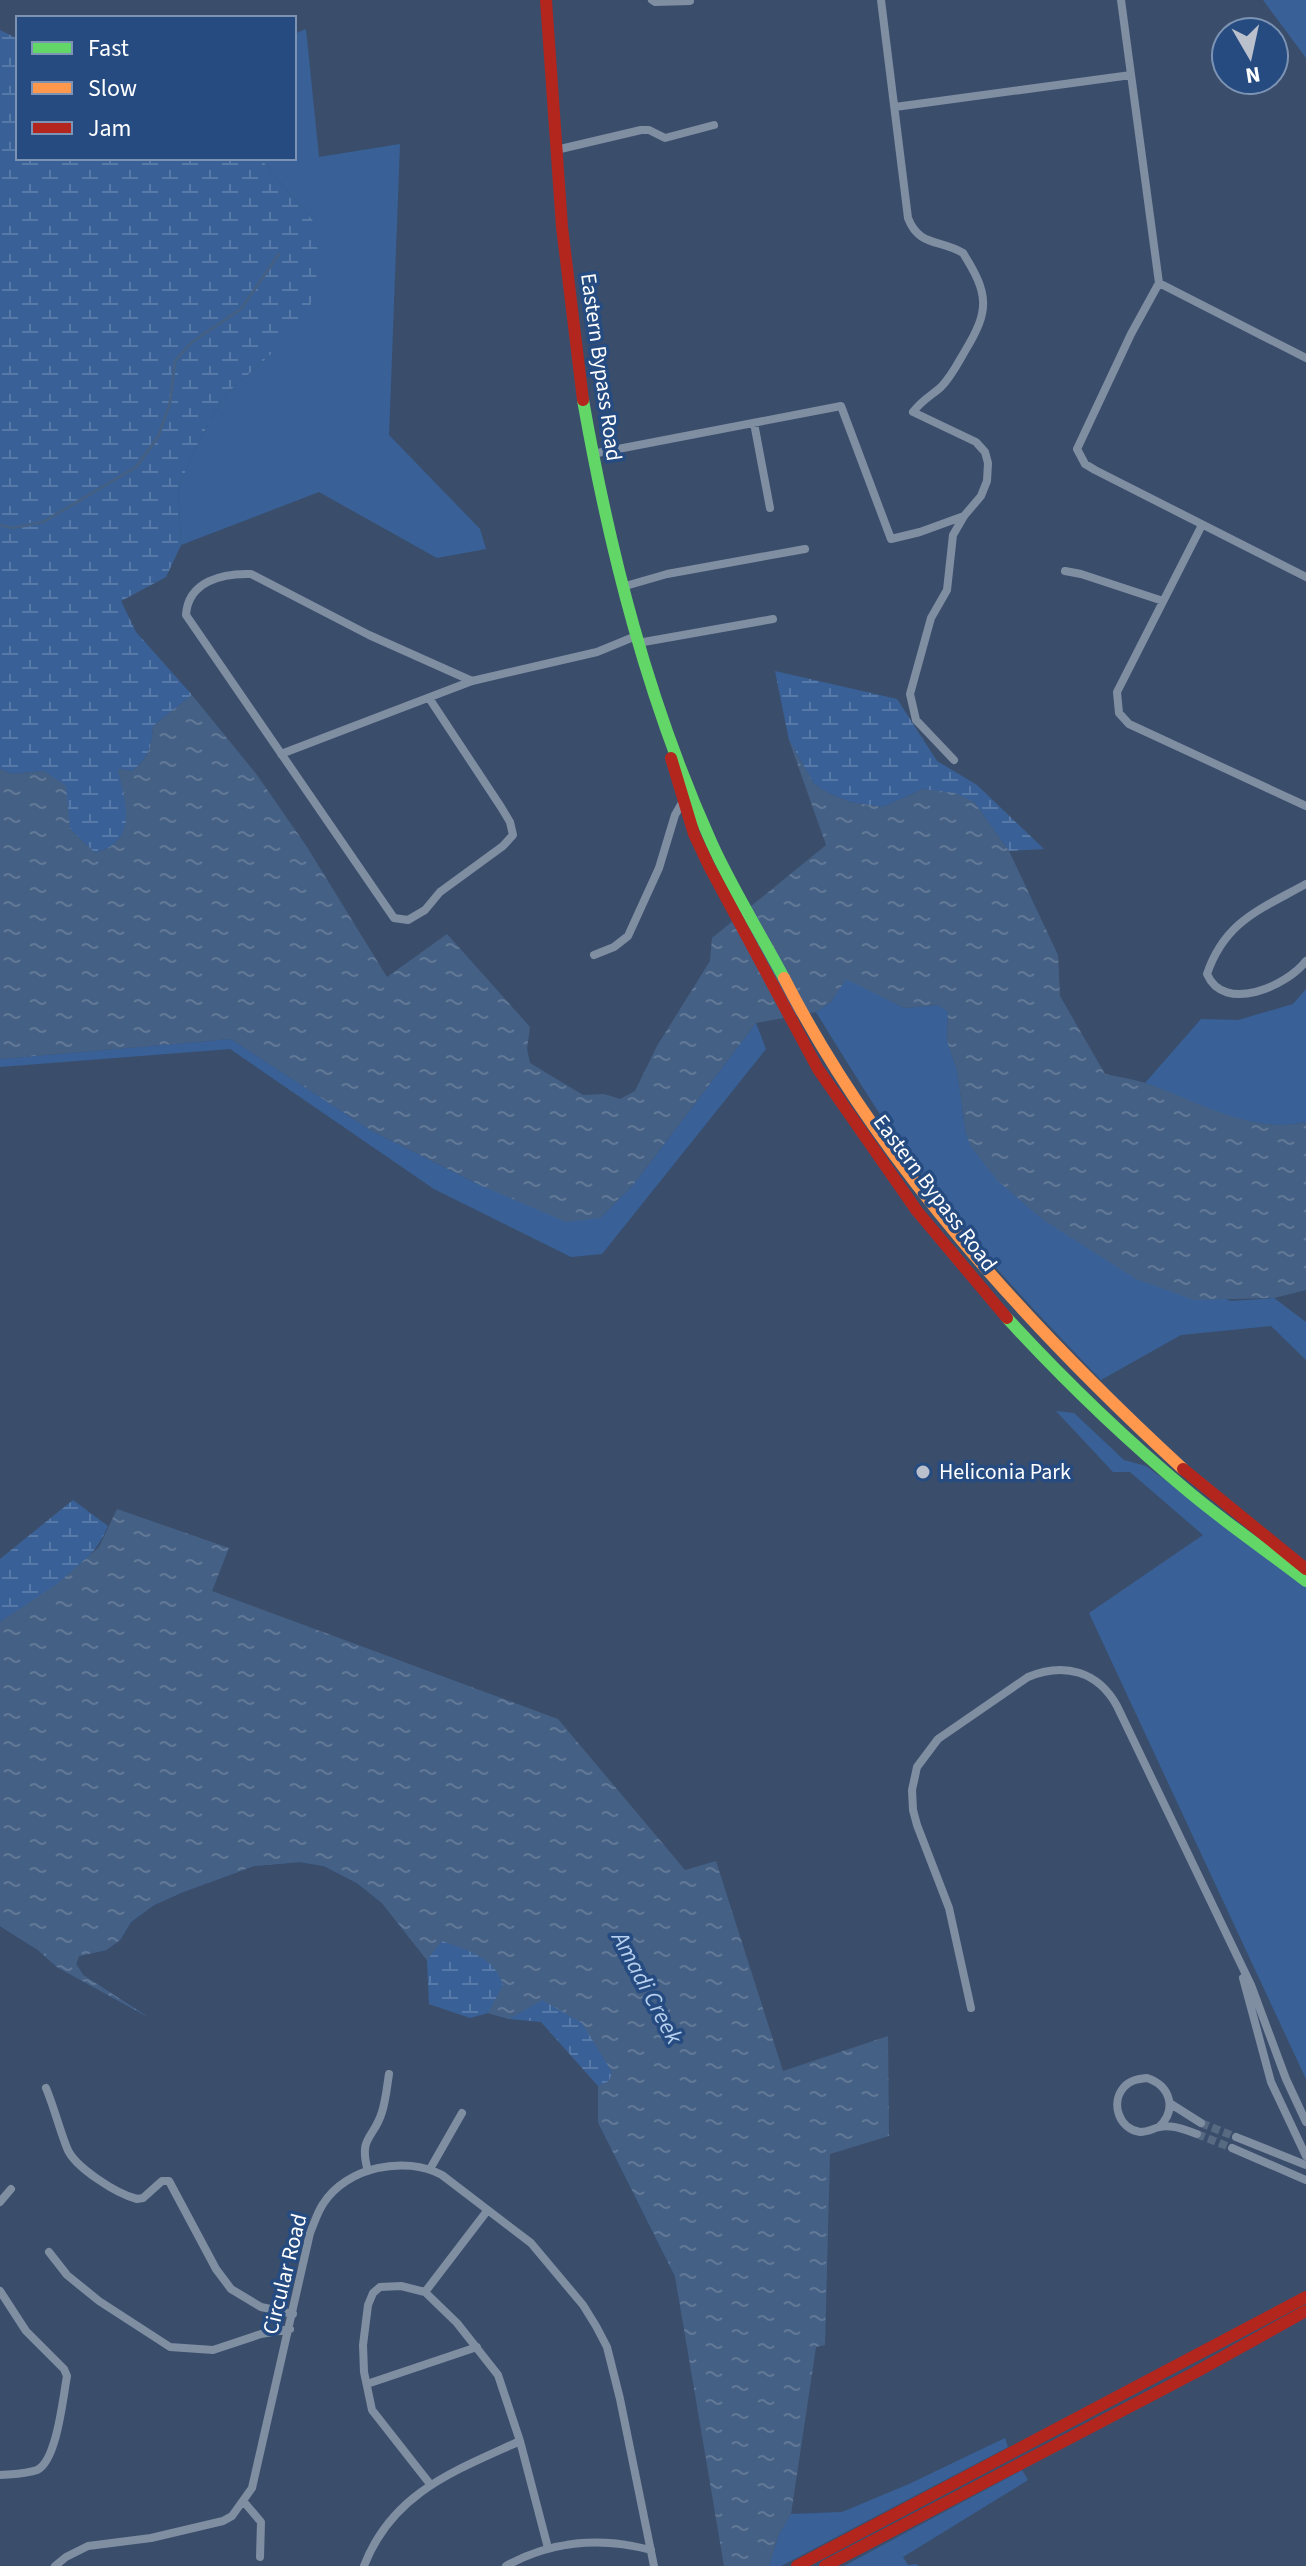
<svg xmlns="http://www.w3.org/2000/svg" width="1306" height="2566" font-family="'Source Sans 3',sans-serif">
  <style>
    .grass { fill: #396197 }
    .wetland { fill: url(#wetland-marsh) }
    .water { fill: url(#water-ripples) }
    .lines { fill: none; stroke-linecap: round; stroke-linejoin: round }
    .stream { stroke: #456085; stroke-width: 3 }
    .street-tunnel { stroke: #586982; stroke-width: 8; stroke-dasharray: 8 4; stroke-linecap: butt }
    .street { stroke: #808ea2; stroke-width: 8 }
    .fast { stroke: #63d668; stroke-width: 12 }
    .slow { stroke: #ff974d; stroke-width: 12 }
    .jam { stroke: #b3261e; stroke-width: 12 }
    .poi-dot { fill: #bac1cc; stroke: #254b81; stroke-width: 3 }
    .labels { text-anchor: middle; dominant-baseline: central; stroke-width: 7; stroke-linejoin: round; paint-order: stroke }
    .street-label { font-size: 22px; fill: #fff; stroke: #254b81 }
    .poi-label { font-size: 22px; fill: #fff; stroke: #254b81; text-anchor: start }
    .water-label { font-size: 24px; font-style: italic; fill: #b7cfee; stroke: #254b81 }
  </style>
  <defs>
    <pattern id="wetland-marsh" width="20" height="14" patternUnits="userSpaceOnUse" patternTransform="scale(2)"><rect width="20" height="14" fill="#396197"/><path d="M1 5h8M5 5V1M11 12h8M15 12V8" fill="none" stroke="#5779a7"/></pattern>
    <pattern id="water-ripples" width="26" height="14" patternUnits="userSpaceOnUse" patternTransform="scale(2)"><rect width="26" height="14" fill="#456085"/><path d="M2 4q2-2 4 0t4 0M15 11q2-2 4 0t4 0" fill="none" stroke="#617897"/></pattern>
  </defs>
  <rect width="100%" height="100%" fill="#3a4e6c"/>
  <path class="grass" d="M1263 0H1306V58Z
    M306 29 319 157 400 144 389 435 480 529 486 549 437 558 319 492 181 545 178 488 200 439 226 394 269 356 314 222 260 158H294V34Z
    M846 978 904 1008 939 1005 948 1012 947 1041 957 1070 966 1134 1042 1219 1073 1236 1231 1301 1274 1298 1306 1322V1360L1271 1326 1181 1335 1101 1380C1046 1322 990 1265 941 1202 896 1143 855 1075 816 1012L831 1002Z
    M1306 989V1122C1252 1135 1194 1101 1145 1083L1201 1019 1238 1020 1293 1004Z
    M756 1023 766 1049 602 1254 571 1257 434 1189 230 1049 0 1067V1059L231 1039 372 1131 480 1185 600 1218 633 1185Z
    M1056 1411 1074 1413 1124 1460 1146 1466 1306 1583V2079L1089 1613 1203 1535 1130 1472H1113Z
    M1005 2438 1008 2447 781 2566H769L779 2534 791 2514 842 2512 909 2484Z
    M1022 2470 1028 2480 903 2557 908 2565 917 2564 918 2566H844Z"/>
  <path class="wetland" d="M0 30 18 39V158H260L314 222 319 263 309 313 269 356 226 394 200 439 178 488 181 545 166 577 121 601 136 632 192 695 153 726C152 747 149 758 132 771L118 769C126 803 140 841 95 853L70 829 44 771 12 774 0 769Z
    M775 671 897 699 937 761 977 785 1044 849 1009 851 974 802 923 789 883 807 850 802 828 793 814 784 789 740Z
    M73 1500 108 1526C90 1571 39 1596 0 1622V1559Z
    M295 1850 551 1966 648 2102 692 2373 675 2276 598 2122V2086L541 2022 509 2019 488 2013 470 2018 429 2004 427 1960 382 1903 357 1883 324 1866 300 1862 254 1866 183 1892 154 1905 131 1922 120 1940 106 1950 79 1956 76 1964 83 1975 148 2017 57 1967 38 1950 0 1926V1893Z"/>
  <path class="water" d="M192 695 257 775 307 847 387 977 447 934 530 1027 527 1049 530 1063 583 1095 604 1094 620 1099 635 1091 657 1046 710 961 712 938 826 845 789 740 814 784 828 793 850 802 883 807 923 789 955 793 974 802 1009 851 1058 955 1060 996 1105 1074C1119 1077 1134 1079 1148 1084 1198 1101 1252 1135 1306 1122V1290L1274 1298 1194 1300 1136 1279 1042 1219 998 1181 971 1147 966 1134 957 1070 947 1041 948 1012 938 1005 904 1008 846 979 831 1002 816 1012 756 1023 633 1185 600 1218 566 1222 480 1185 372 1131 231 1039 0 1059V769L12 774 44 771 66 786 70 829 95 853C140 841 125 802 118 769L132 771C149 758 152 747 153 726Z
    M117 1509 229 1548 212 1591 558 1719 685 1870 716 1861 783 2071 888 2036 889 2136 830 2154 825 2345 816 2347 791 2514 779 2534 769 2566H724L675 2276 598 2122V2086L609 2081 612 2072 582 2023 542 2000 509 2019 488 2013 503 1985C494 1956 468 1951 442 1941L427 1960 382 1903 357 1883 324 1866 300 1862 254 1866 183 1892 154 1905 131 1921 120 1940 106 1950 79 1956 76 1964 83 1975 148 2017 57 1967 38 1950 0 1926V1622L57 1584 99 1547Z"/>
  <g class="lines">
    <path class="stream" d="M0 525 12 528 43 522 136 467 158 437 170 403 175 361 192 342 241 309 279 254"/>
    <path class="street-tunnel" d="M1201 2123 1236 2137
      M1197 2134 1232 2148"/>
    <path class="street" d="M652 0 655 2 690 1
      M881 0 908 218C919 247 940 239 963 253 989 294 990 310 965 351 958 363 951 377 941 387 931 396 923 399 913 412L976 442 985 452 988 463 987 481 981 496 964 516 953 535 947 590 931 618 910 694 916 720 954 760
      M1121 0 1159 283
      M895 107 1131 75
      M556 150 641 130H649L665 138 714 125
      M1306 358 1159 283 1131 334 1077 449 1085 464 1095 470 1306 577
      M754 423 770 508
      M592 454 841 406 891 539 920 532 964 516
      M1202 525 1117 692 1119 713 1129 724 1306 806
      M1065 571 1081 574 1163 601
      M622 587 667 574 805 549
      M638 643 773 619
      M429 698 501 807 510 822 513 835 503 846 440 892 425 910 408 920 394 918 186 615C188 581 223 573 251 574L369 635 472 681
      M281 754 472 681 597 652 636 636
      M1306 884C1261 909 1225 921 1207 974 1224 1014 1287 986 1306 961
      M594 955 614 947 628 936 659 868 675 815 683 801
      M1243 1978 1271 2082 1306 2156
      M971 2008 949 1908 917 1825 913 1810 912 1790 917 1767 938 1739 1028 1677C1064 1662 1098 1671 1117 1706L1251 1985 1286 2079 1306 2122
      M46 2088C54 2107 59 2128 67 2148 74 2167 117 2194 137 2199L143 2198 162 2181H169L216 2269 231 2289 261 2307 293 2314
      M1171 2104 1201 2123
      M1159 2127C1177 2110 1171 2086 1147 2078 1138 2079 1130 2080 1124 2087 1110 2103 1119 2129 1140 2132 1148 2132 1152 2129 1159 2127 1172 2124 1185 2130 1197 2134
      M1236 2137 1306 2165
      M1232 2148 1306 2180
      M430 2169 462 2113
      M368 2171C358 2136 374 2139 382 2112 386 2099 387 2086 389 2074
      M0 2202 11 2189
      M49 2252 67 2275 99 2301 170 2347 213 2350 261 2334 290 2329
      M0 2291 26 2331 64 2369 67 2376C63 2397 57 2461 37 2470 27 2474 12 2474 0 2475
      M425 2292 487 2211
      M367 2384 477 2347
      M430 2484 372 2410 364 2372 363 2345 368 2305 373 2293 380 2287 401 2286 425 2292 457 2323 498 2375 520 2441 548 2548
      M244 2502 261 2522 260 2557
      M55 2566 66 2557 88 2546 151 2538 223 2521 232 2516 252 2488 310 2233C314 2224 317 2213 323 2204 346 2167 405 2155 442 2175L531 2243 583 2305 596 2326 607 2347 620 2399 654 2566
      M364 2566C392 2493 454 2471 520 2441
      M506 2566C551 2541 601 2537 651 2550"/>
    <path class="fast" d="M583 400C610 553 648 702 712 844 733 890 760 933 784 978
      M1007 1318C1064 1380 1124 1438 1189 1492 1226 1523 1267 1551 1306 1581"/>
    <path class="slow" d="M784 978C879 1164 1030 1328 1183 1469"/>
    <path class="jam" d="M546 0 562 227 583 400
      M671 758 694 834 709 866 818 1069 917 1211 1007 1318
      M1183 1469 1306 1569
      M797 2566 1306 2297
      M825 2566 1196 2372 1306 2311"/>
  </g>
  <circle class="poi-dot" cx="923" cy="1472" r="8"/>
  <g class="labels">
    <g class="street-label">
      <text transform="translate(601 367) rotate(82)">Eastern Bypass Road</text>
      <text transform="translate(935 1193) rotate(53)">Eastern Bypass Road</text>
      <text transform="translate(285 2274) rotate(-76)">Circular Road</text>
    </g>
    <g class="poi-label">
      <text x="939" y="1472">Heliconia Park</text>
    </g>
    <g class="water-label">
      <text transform="translate(647 1988) rotate(62)">Amadi Creek</text>
    </g>
  </g>
  <rect x="16" y="16" width="280" height="144" fill="#254b81" stroke="#7c93b3" stroke-width="2"/>
  <rect x="32" y="42" width="40" height="12" fill="#63d668" stroke="#7c93b3" stroke-width="2"/>
  <text x="88" y="56" font-size="24" fill="#ffffff">Fast</text>
  <rect x="32" y="82" width="40" height="12" fill="#ff974d" stroke="#7c93b3" stroke-width="2"/>
  <text x="88" y="96" font-size="24" fill="#ffffff">Slow</text>
  <rect x="32" y="122" width="40" height="12" fill="#b3261e" stroke="#7c93b3" stroke-width="2"/>
  <text x="88" y="136" font-size="24" fill="#ffffff">Jam</text>
  <g transform="translate(1250 56) rotate(171)"><circle r="38" fill="#254b81" stroke="#7c93b3" stroke-width="2"/>
  <path d="M0-6L14 30L0 20L-14 30Z" fill="#bac1cc"/>
  <text y="-12" font-size="22" font-weight="bold" text-anchor="middle" fill="#ffffff">N</text>
  </g>
</svg>
